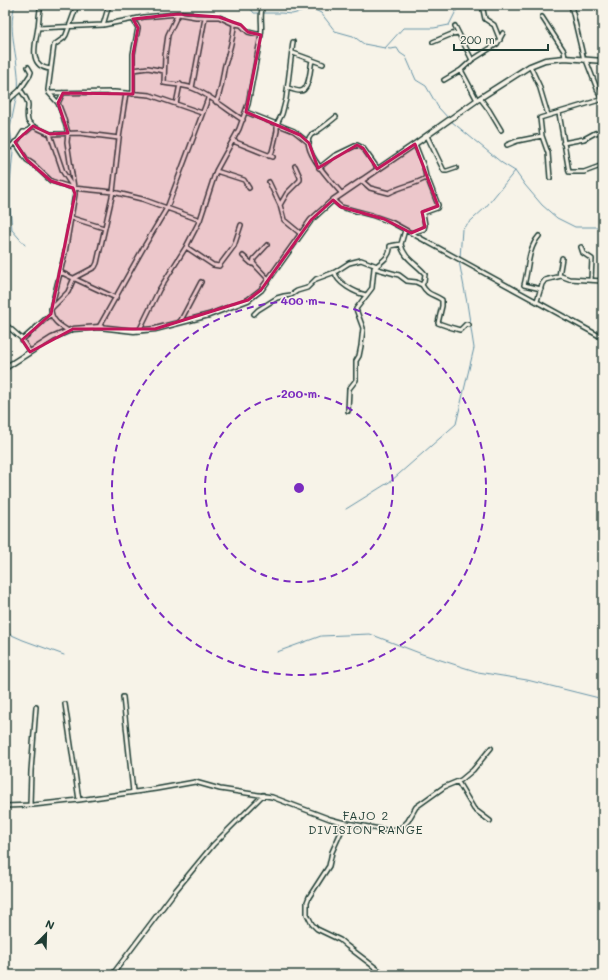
<svg xmlns="http://www.w3.org/2000/svg" width="608" height="980" font-family="Mali,sans-serif">
  <style>
    .lines { fill: none; stroke-linecap: round; stroke-linejoin: round }
    .stream { stroke: #6593a7; stroke-width: 1 }
    .minor-casing { stroke: #1f3d34; stroke-width: 6 }
    .major-casing { stroke: #1f3d34; stroke-width: 7 }
    .minor { stroke: #f7f3e8; stroke-width: 3 }
    .major { stroke: #f7f3e8; stroke-width: 4 }
    .marked { fill: #c2185b; fill-opacity: 0.2; stroke: #c2185b; stroke-width: 3; stroke-linejoin: round }
    .ring { fill: none; stroke: #7b2cbf; stroke-width: 2; stroke-dasharray: 7 5 }
    .labels { text-anchor: middle; dominant-baseline: central; stroke-width: 3; stroke-linejoin: round; paint-order: stroke }
    .quarter-label { font-size: 12px; letter-spacing: 1px; fill: #1f3d34; stroke: #f7f3e8 }
    .centre { fill: #7b2cbf; stroke: #f7f3e8; stroke-width: 2 }
    .ring-label { font-size: 12px; text-anchor: middle; font-weight: bold; fill: #7b2cbf; stroke: #f7f3e8; stroke-width: 3; stroke-linejoin: round; paint-order: stroke }
  </style>
  <rect width="100%" height="100%" fill="#f7f3e8"/>
  <filter id="ink" filterUnits="userSpaceOnUse"><feTurbulence type="fractalNoise" baseFrequency=".025" numOctaves="2"/><feDisplacementMap in="SourceGraphic" scale="8" xChannelSelector="R" yChannelSelector="G"/><feConvolveMatrix kernelMatrix="1 2 1 2 8 2 1 2 1" color-interpolation-filters="sRGB"/></filter>
  <g filter="url(#ink)">
    <g class="lines">
      <path class="stream" d="M15 5C6 31 21 64 18 91
        M250 5 251 9 254 13H281L292 14 313 9 321 13 335 31 353 36 364 44 390 49 397 48 400 53 406 57 416 80 426 86 438 107 449 119
        M385 48 403 28H434L449 25 459 5
        M17 94 10 128 13 151 10 184V208L12 230 25 245
        M451 121 502 163 515 171 525 185 542 205 557 218 575 227H603
        M5 239 7 233 11 230
        M460 258 462 229 485 208 515 171
        M346 509 391 481 456 424 474 348 467 303 459 261
        M5 632 23 640 64 655
        M277 652 321 636 370 634 422 654 478 672 527 680 603 699"/>
      <defs>
        <path id="minor" d="M41 5C39 12 39 20 38 27 36 43 27 66 50 69
          M482 5 485 19 494 25 500 40
          M571 5 584 60
          M178 14 168 35 165 56 164 83C173 85 182 84 192 88 209 94 227 110 243 120
          M542 17 564 51 565 58
          M133 19 138 28 133 54V94
          M103 25 109 5
          M455 26 472 60
          M38 28 103 25 144 17 178 14 196 17H219L234 24 241 25 248 32 261 35
          M433 42 452 34 458 33
          M293 53 323 64
          M586 60 601 99
          M530 66 539 85 548 115
          M133 70 148 68 164 71
          M461 70 477 100
          M444 80 461 70 472 60 497 44 503 33
          M192 88 205 18
          M288 88C291 89 296 91 300 91 310 91 310 68 312 60
          M22 92C33 108 25 106 28 121L33 126
          M49 93 114 92 150 95 202 113
          M480 98 489 110 501 130
          M216 102C222 91 222 77 225 65 229 51 234 38 234 24
          M5 103 20 90 30 75 31 72 28 67
          M58 103 63 93
          M176 104 180 84
          M246 112 294 131 309 143
          M559 113 569 172H584L603 165
          M336 117C331 121 325 126 319 130 317 132 313 133 311 135 298 148 334 184 342 194
          M50 134 63 172 72 186
          M427 136 444 171H447L456 168
          M233 141 273 157
          M15 142 27 160 33 164 51 181 73 188 113 192 142 199 200 220
          M563 143 584 139 595 133 603 131
          M507 145 517 141 542 136
          M5 152 18 140 23 132H26L33 126 50 134 79 133 119 138
          M269 156 272 152 274 144 277 131V124L282 114 286 99 293 42
          M319 168 334 156 357 145 363 148 378 169
          M216 171 244 180 249 188
          M550 178 548 153 542 136 540 118 603 99
          M361 180 370 188 389 193C401 186 414 185 426 178
          M269 182 280 205 284 220 301 234
          M333 200 341 207 371 215 391 222 603 338
          M280 205 287 193 300 180V177L295 166
          M72 218 104 228
          M411 233 424 229 425 225 423 213 437 208 438 205 429 182 426 177 424 167 415 144
          M539 236C527 250 529 268 524 285L541 289
          M401 244C403 258 417 264 425 274L424 281 422 285C428 296 434 294 442 300V306L438 323C446 326 452 328 460 330L466 324 469 325
          M267 245 254 259 253 263 269 280
          M186 247 213 265 219 266 234 246 241 225
          M581 247 583 253 592 259 591 280
          M243 256 252 264
          M374 268 399 275 407 281 416 282 422 285
          M60 272 116 298
          M335 272C336 283 356 293 366 295
          M559 276 562 258
          M537 301 542 284 545 280 561 276 569 279 603 281
          M52 308 68 292 74 278 95 267 97 263 113 192 119 138 126 93
          M254 314 258 310 277 298 284 296 291 295 297 291 307 288 316 279 335 272 349 263 361 260 377 266
          M180 322 201 282
          M5 324 21 338 30 352
          M99 327 145 245 167 208 209 96
          M67 330C59 325 51 320 51 309L65 253 75 194 67 142 68 133 63 116 58 103 49 93 48 90 54 45 64 38 66 35 77 5
          M139 331 159 290 186 247 200 220 216 171 239 129 248 104 261 35C263 25 259 15 263 5
          M22 340 51 314
          M348 411 349 389 356 380V361L359 356 361 346 363 328 356 309 372 288 374 268C381 262 391 257 390 246L401 244 405 230
          M123 697 133 792
          M65 704 79 800
          M458 782 474 809 490 821
          M30 805 31 771 36 707
          M5 806 33 805 79 800 156 789 195 782 220 789 272 797 330 819 341 822 342 824 341 832 332 852 329 866 309 897 307 902V914L312 924 317 929 340 940 347 946 385 975
          M342 822 385 830H392L402 827 408 821 416 807 444 787 461 780 473 770 491 748
          M112 975 176 890 213 845 263 795"/>
        <path id="major" d="M5 368 52 338 73 329 99 327 134 331 155 329 209 315 248 300 261 290 311 220 333 200 415 144 480 98 530 66 545 60 565 58 603 61"/>
      </defs>
      <use href="#minor" class="minor-casing"/>
      <use href="#major" class="major-casing"/>
      <use href="#minor" class="minor"/>
      <use href="#major" class="major"/>
    </g>
  </g>
  <path class="marked" d="M178 14 219 17 241 25 248 32 261 35 246 112 300 135 309 143 318 168 357 145 363 148 377 169 415 144 438 206 422 212 425 227 411 233 384 219 341 207 333 200 311 220 261 290 248 300 155 329H73L30 352 22 340 51 314 75 194 73 188 51 181 27 160 15 142 33 126 50 134 68 133 58 103 63 93 133 94V54L138 28 133 19Z"/>
  <g class="ring">
    <circle cx="299" cy="488" r="94"/>
    <circle cx="299" cy="488" r="187"/>
  </g>
  <g class="labels">
    <g class="quarter-label">
      <text x="366" y="815">FAJO 2<tspan x="366" dy="14">DIVISION RANGE</tspan></text>
    </g>
  </g>
  <circle cx="299" cy="488" r="6" class="centre"/>
  <g class="ring-label">
    <text x="299" y="305">400 m</text>
    <text x="299" y="398">200 m</text>
  </g>
  <rect width="608" height="980" fill="none" stroke="#f7f3e8" stroke-width="20"/>
  <rect x="10" y="10" width="588" height="960" fill="none" stroke="#1f3d34" stroke-width="1.5" filter="url(#ink)"/>
  <g transform="translate(46 934) rotate(23)" stroke="#f7f3e8" stroke-width="3" paint-order="stroke">
  <path d="M0-3L7 15L0 10L-7 15Z" fill="#1f3d34"/>
  <text y="-6" font-size="11" font-weight="bold" text-anchor="middle" fill="#1f3d34">N</text>
  </g>
  <path d="M454 44v6h94v-6" fill="none" stroke="#1f3d34" stroke-width="2"/>
  <text x="460" y="44" font-size="12" fill="#1f3d34" stroke="#f7f3e8" stroke-width="3" paint-order="stroke">200 m</text>
</svg>
